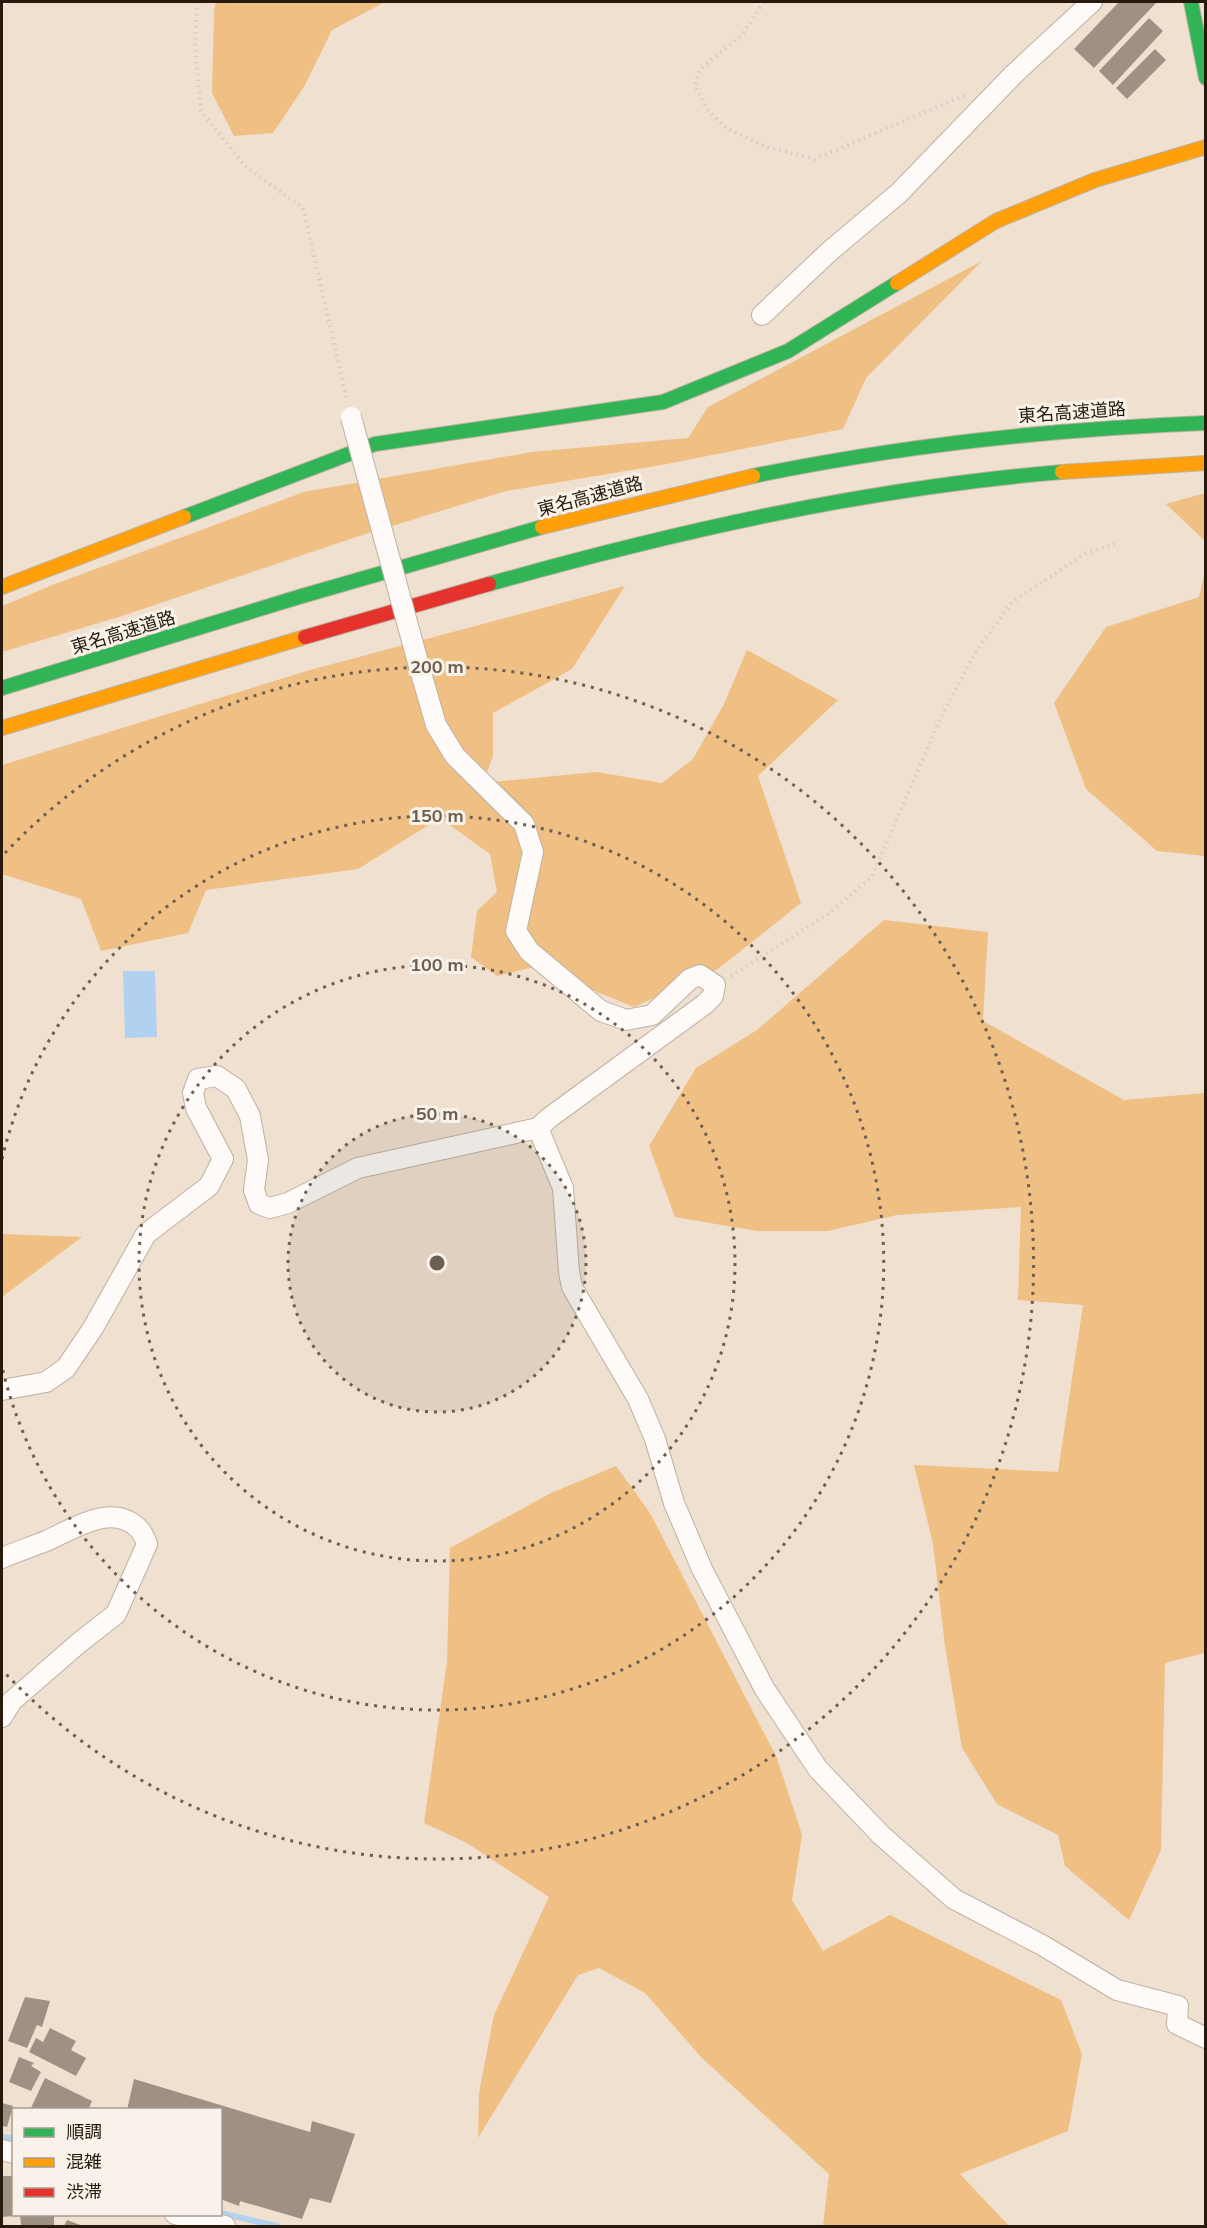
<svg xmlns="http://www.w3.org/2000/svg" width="1207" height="2228" font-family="Mulish,'Noto Sans JP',sans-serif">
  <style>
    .green { fill: #efbf84 }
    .water { fill: #b1d1f0 }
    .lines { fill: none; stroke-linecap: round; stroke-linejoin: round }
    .stream { stroke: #b1d1f0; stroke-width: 6 }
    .building { fill: #9f9084 }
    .street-casing { stroke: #beb1a2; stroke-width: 22 }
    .fast-casing { stroke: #beb1a2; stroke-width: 16 }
    .slow-casing { stroke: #beb1a2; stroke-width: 16 }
    .jam-casing { stroke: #beb1a2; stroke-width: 16 }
    .path { stroke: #d2cdc8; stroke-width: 4; stroke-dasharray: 1.5 4.5; stroke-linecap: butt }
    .street { stroke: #fdfaf8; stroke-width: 20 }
    .fast { stroke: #30b455; stroke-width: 14 }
    .slow { stroke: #ff9f0a; stroke-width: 14 }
    .jam { stroke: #e5322d; stroke-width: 14 }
    .street-bridge-casing { stroke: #beb1a2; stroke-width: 22; stroke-linecap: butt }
    .street-bridge { stroke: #fdfaf8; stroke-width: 20 }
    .ring { fill: none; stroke: #6d5f50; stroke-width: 3; stroke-dasharray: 3 6 }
    .labels { text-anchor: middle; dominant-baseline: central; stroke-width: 6; stroke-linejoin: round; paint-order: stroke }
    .street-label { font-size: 18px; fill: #271a0c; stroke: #f9f2ea }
    .centre { fill: #6d5f50; stroke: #f9f2ea; stroke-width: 3 }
    .ring-label { font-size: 18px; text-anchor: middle; font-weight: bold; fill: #6d5f50; stroke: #f9f2ea; stroke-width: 6; stroke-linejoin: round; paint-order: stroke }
  </style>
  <rect width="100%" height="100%" fill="#f0e0cf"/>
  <path class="green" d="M216 2H385L332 30 305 85 273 133 234 136 212 93 214 11Z
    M982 261 866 378 843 429 667 464 506 491 356 537 122 616 2 652V606L55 584 304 492 532 452 688 438 708 407Z
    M1205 493H1206L1205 541 1166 504Z
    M1205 572V856L1157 851 1086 789 1054 703 1106 627 1199 597Z
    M625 586 572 669 493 713V756L483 783 596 772 662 783 693 759 724 704 747 650 838 700 758 776 801 903 718 969 634 1007 587 988 542 965 497 976 471 957 477 911 497 892 490 854 440 818 358 869 206 890 188 933 101 951 81 899 2 874V765L310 670Z
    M884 920 988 932 983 1021 1124 1100 1205 1093V1653L1165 1663 1161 1850 1129 1920 1065 1866 1058 1835 997 1804 962 1748 945 1646 933 1544 914 1465 1058 1472 1083 1305 1018 1300 1021 1207 897 1215 828 1231H757L675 1217 649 1146 696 1068 757 1030Z
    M2 1234 82 1237 2 1297Z
    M616 1466 650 1513 777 1758 802 1835 792 1900 823 1951 890 1915 1061 2000 1082 2054 1068 2131 960 2174 1009 2226H823L829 2174 702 2058 645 1993 599 1968 578 1975 478 2138 479 2093 494 2015 549 1897 467 1843 424 1823 447 1662 450 1548 551 1493Z"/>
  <path class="water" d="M123 971H155L157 1037 125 1038Z"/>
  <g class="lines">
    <path class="stream" d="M2 2137 14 2139
      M220 2213 277 2226"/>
  </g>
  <path class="building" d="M1119 2H1157L1094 68 1074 49Z
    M1149 18 1163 31 1113 85 1099 71Z
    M1155 49 1166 60 1127 99 1116 88Z
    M25 1997 50 2001 42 2027 37 2025 27 2048 8 2041Z
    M50 2028 76 2041 71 2050 86 2058 76 2076 29 2052 36 2038 43 2042Z
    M19 2057 34 2063 31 2066 41 2072 31 2091 9 2082Z
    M45 2078 92 2101 88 2110H30Z
    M134 2079 310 2132 312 2121 355 2134 331 2203 310 2198 302 2219 240 2201 239 2206 220 2199V2110H127Z
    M2 2103 13 2106 7 2127 2 2126Z
    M2 2176H14V2216L2 2217Z
    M20 2214H54V2226H21Z
    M67 2220 83 2226H64Z"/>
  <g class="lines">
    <defs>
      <path id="street" d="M762 315 830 251 899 193 1014 74 1092 2
        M538 1128 563 1188 569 1272 572 1287 638 1399 655 1439 674 1503 702 1569 764 1688 818 1769 881 1835 954 1899 1042 1945 1117 1990 1178 2006 1177 2024 1206 2038
        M2 1390 46 1382 66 1368 93 1328 146 1234 209 1186 223 1159 196 1108 193 1093 198 1079 217 1076 236 1089 250 1116 258 1160 254 1190 259 1204 270 1208 288 1203 358 1168 538 1128 549 1118 705 1004 713 996 715 985 700 975 690 979 652 1015 626 1020 601 1011 529 951 516 931 533 852 524 824 455 756 436 725 419 666
        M2 1558C16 1552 31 1547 46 1541 72 1530 111 1502 138 1528 142 1531 145 1539 147 1544L116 1614 80 1642 12 1701 2 1717
        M2 2150 14 2153
        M175 2214 225 2226"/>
      <path id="fast" d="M1191 2 1206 78
        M753 476C903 445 1053 429 1206 423
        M184 517 375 444 663 402 788 351 897 283
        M489 584C677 531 868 488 1062 472
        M2 688 302 596 542 527"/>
      <path id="slow" d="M897 283 996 221 1095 180 1206 147
        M1062 472 1206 463
        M542 527 753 476
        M2 587 184 517
        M2 728 305 637"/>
      <path id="jam" d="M305 637 489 584"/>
    </defs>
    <use href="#street" class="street-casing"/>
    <use href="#fast" class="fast-casing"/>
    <use href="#slow" class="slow-casing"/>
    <use href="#jam" class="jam-casing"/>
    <path class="path" d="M197 2 195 48 201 111 245 166 303 208 347 400
      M764 2 741 36 700 69 695 86 707 109 726 128 766 147 815 159 965 95
      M731 976 828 914 872 877 940 719 975 653 1012 602 1086 553 1117 543"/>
    <use href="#street" class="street"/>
    <use href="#fast" class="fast"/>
    <use href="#slow" class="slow"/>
    <use href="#jam" class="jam"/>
    <defs>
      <path id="street-bridge" d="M351 417 419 666"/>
    </defs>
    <use href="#street-bridge" class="street-bridge-casing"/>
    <use href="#street-bridge" class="street-bridge"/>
  </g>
  <circle cx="437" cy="1263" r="149" fill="#6d5f50" fill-opacity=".12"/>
  <g class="ring">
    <circle cx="437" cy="1263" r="149"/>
    <circle cx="437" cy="1263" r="298"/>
    <path d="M2 1159A447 447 0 1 1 2 1367"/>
    <path d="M5 853A596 596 0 1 1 5 1673"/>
  </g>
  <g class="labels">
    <g class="street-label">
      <text transform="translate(1072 412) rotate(-4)">東名高速道路</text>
      <text transform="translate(590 496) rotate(-15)">東名高速道路</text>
      <text transform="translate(123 632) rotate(-17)">東名高速道路</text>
    </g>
  </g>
  <circle cx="437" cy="1263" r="9" class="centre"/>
  <g class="ring-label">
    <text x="437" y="673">200 m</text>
    <text x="437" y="822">150 m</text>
    <text x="437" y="971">100 m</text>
    <text x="437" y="1120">50 m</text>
  </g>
  <rect width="1207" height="2228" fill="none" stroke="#271a0c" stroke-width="6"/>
  <rect x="12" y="2108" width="210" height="108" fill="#f9f2ea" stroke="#a59c91" stroke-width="1.5"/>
  <rect x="24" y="2128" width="30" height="9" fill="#30b455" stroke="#a59c91" stroke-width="1.5"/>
  <text x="66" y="2138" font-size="18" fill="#271a0c">順調</text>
  <rect x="24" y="2158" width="30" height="9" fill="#ff9f0a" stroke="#a59c91" stroke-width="1.5"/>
  <text x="66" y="2168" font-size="18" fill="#271a0c">混雑</text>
  <rect x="24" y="2188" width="30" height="9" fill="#e5322d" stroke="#a59c91" stroke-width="1.5"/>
  <text x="66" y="2198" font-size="18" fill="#271a0c">渋滞</text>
</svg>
